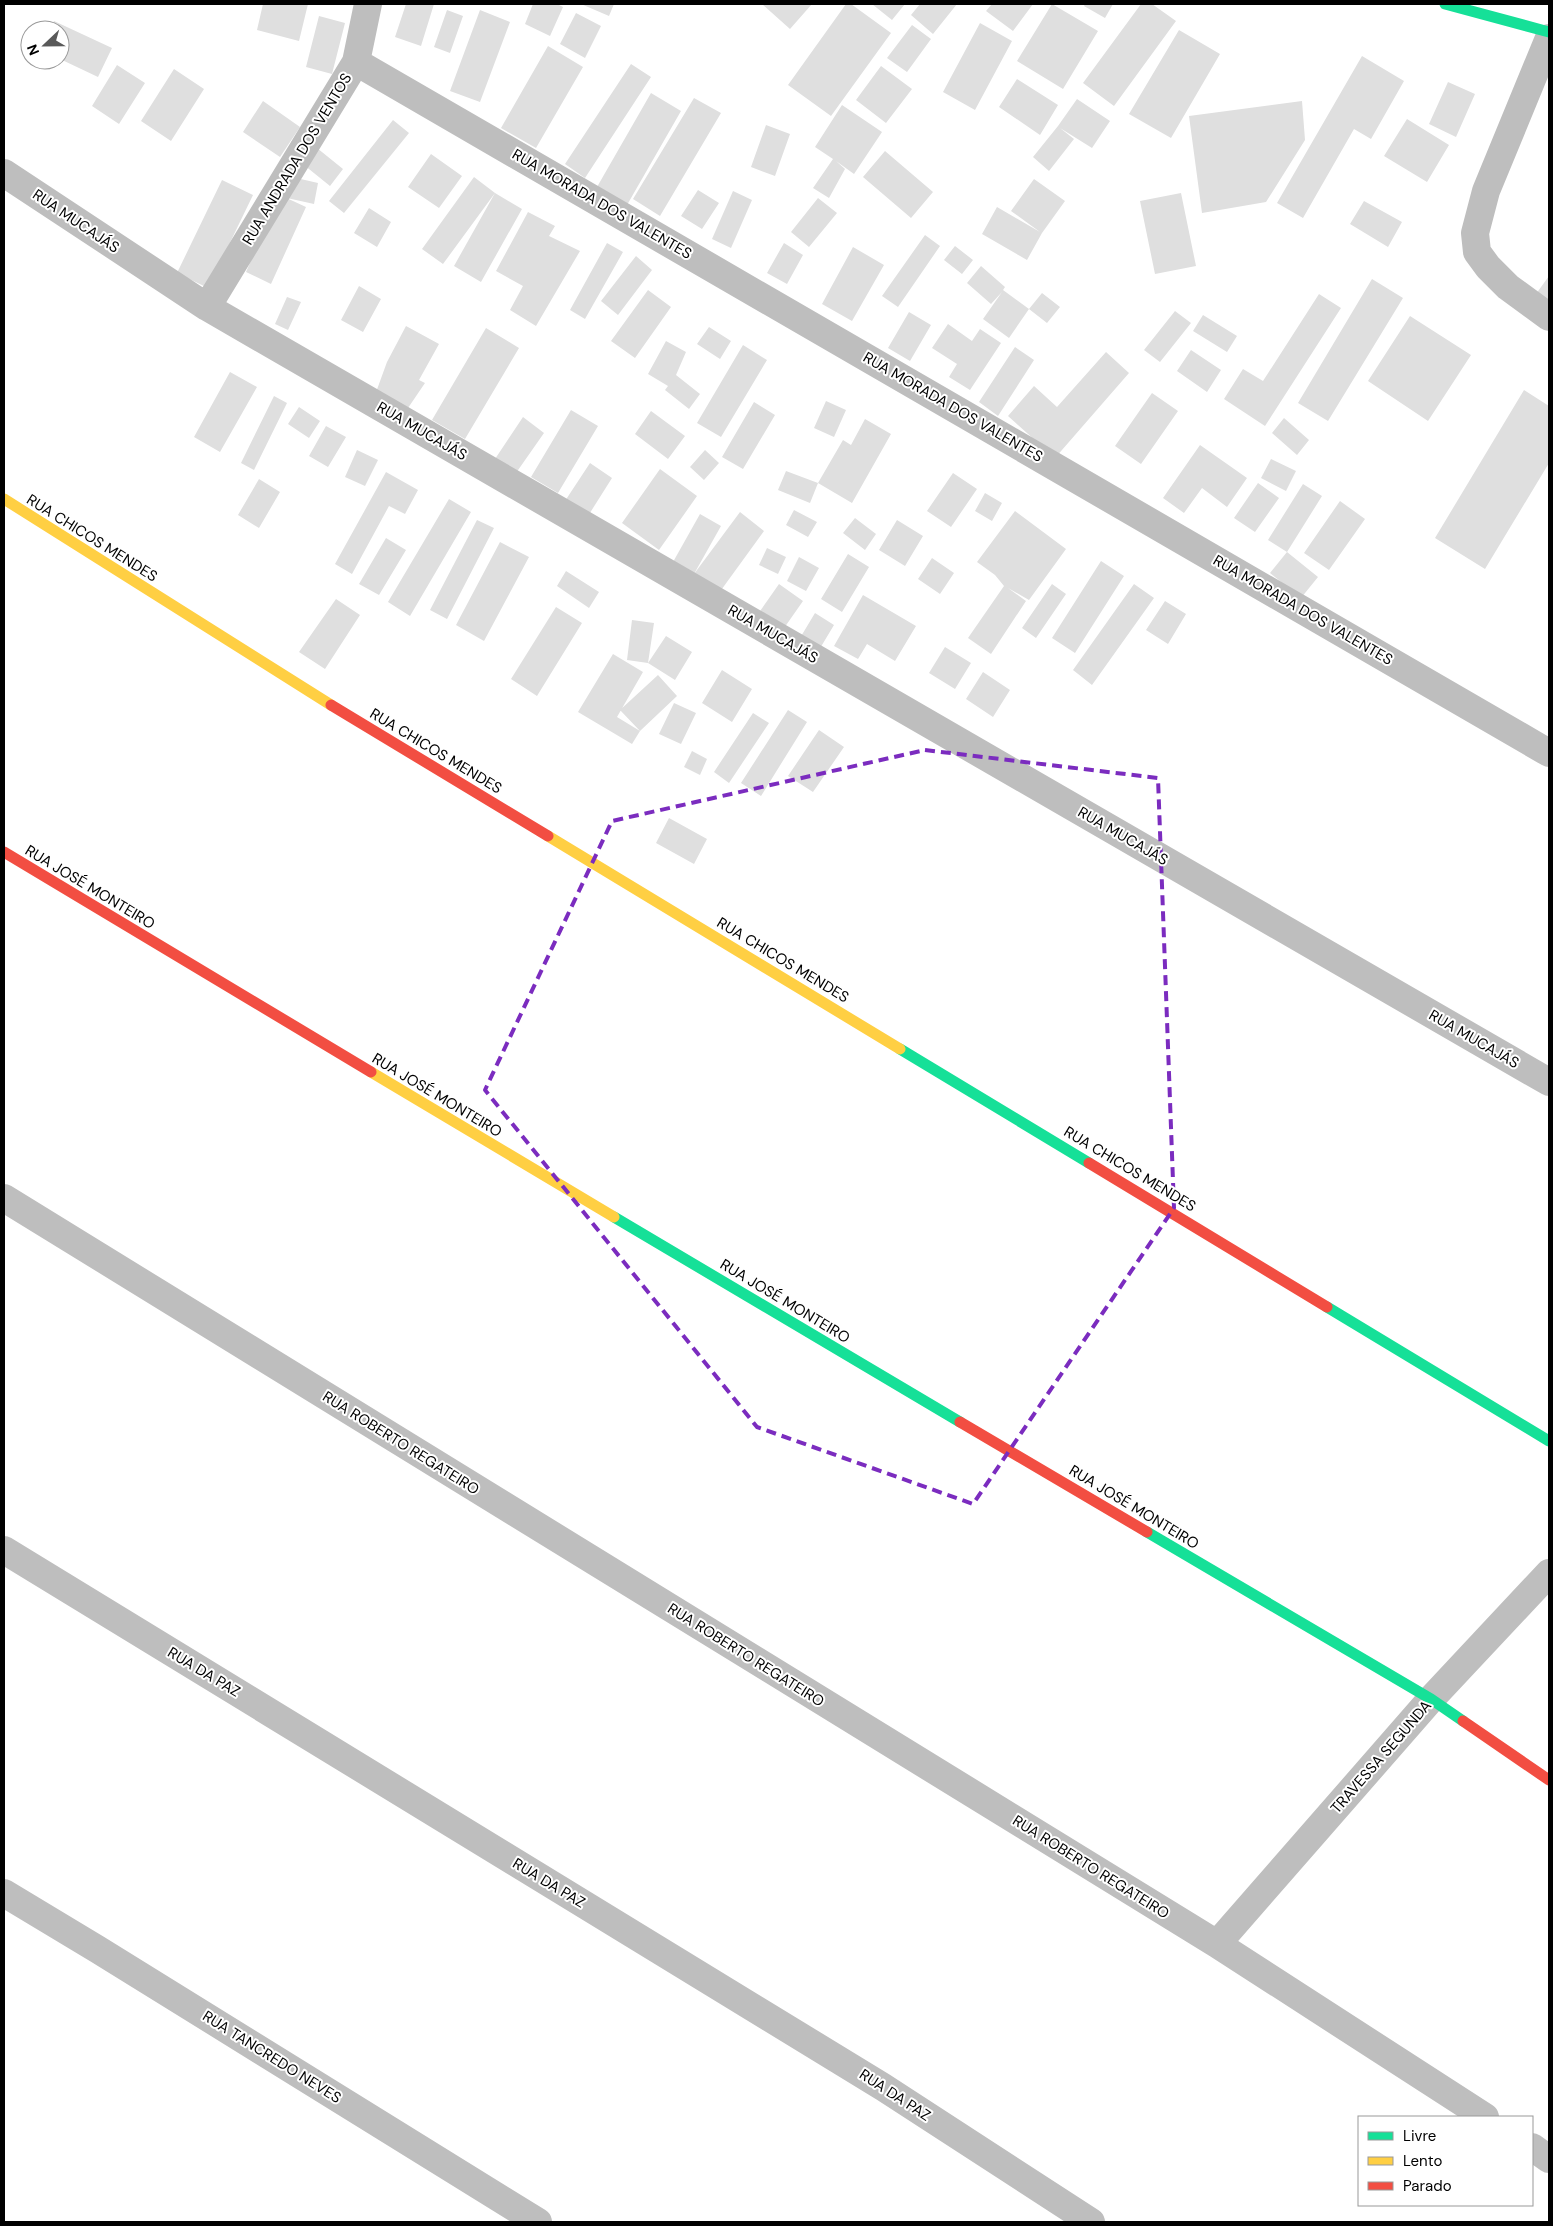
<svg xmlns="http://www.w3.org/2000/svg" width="1553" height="2226" font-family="'DM Sans',sans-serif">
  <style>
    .building { fill: #dfdfdf }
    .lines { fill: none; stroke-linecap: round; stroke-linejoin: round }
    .street { stroke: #bebebe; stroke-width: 28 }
    .fast { stroke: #16e098; stroke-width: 11 }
    .slow { stroke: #ffcf43; stroke-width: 11 }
    .jam { stroke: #f24e42; stroke-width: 11 }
    .marked { fill: none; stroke: #7b2cbf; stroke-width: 4; stroke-dasharray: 10 6; stroke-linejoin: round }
    .labels { text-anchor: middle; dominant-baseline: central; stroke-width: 4; stroke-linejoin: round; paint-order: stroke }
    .street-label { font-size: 15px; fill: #000; stroke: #fff }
  </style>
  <rect width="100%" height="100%" fill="#fff"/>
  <path class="building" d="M263 4H308L299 41 257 30Z
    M406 4H434L421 46 395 37Z
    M533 4H557L563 7 550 36 525 24Z
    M581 4H614L609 16Z
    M762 4H812L790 29Z
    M846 4H851L891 33 831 116 788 85Z
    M872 4H905L892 20Z
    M920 4H957L933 34 911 15Z
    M992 4H1033L1013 31 986 11Z
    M1052 4 1098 31 1063 89 1017 61Z
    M1085 4H1113L1105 18 1084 6Z
    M1141 4H1152L1176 21 1114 106 1083 83Z
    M447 10 463 16 450 53 434 47Z
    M480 10 510 22 480 102 450 91Z
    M576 13 601 26 585 58 560 44Z
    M319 16 345 23 332 74 306 67Z
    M54 21 112 48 98 77 60 59V30H50Z
    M980 23 1012 41 975 110 943 92Z
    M912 25 931 39 907 72 887 58Z
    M1179 30 1220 54 1171 138 1129 114Z
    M548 46 583 67 536 148 501 128Z
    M1362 56 1404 81 1371 139 1354 129 1303 218 1277 203Z
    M631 64 651 77 585 178 565 164Z
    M117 65 145 83 119 124 92 106Z
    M881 66 912 89 886 123 856 100Z
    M174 69 204 89 171 141 141 121Z
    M1017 79 1058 105 1040 135 999 107Z
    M1448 82 1475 94 1456 137 1429 124Z
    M651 93 681 111 627 205 597 187Z
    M694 98 721 113 660 216 633 199Z
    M1077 99 1110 121 1092 148 1060 128 1074 139 1049 171 1033 157 1058 126Z
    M263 101 300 127 280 157 243 132Z
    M1302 101 1305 140 1266 202 1202 213 1189 116Z
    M842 105 882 132 854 174 836 161 845 169 829 198 813 188 833 159 815 147Z
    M1407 119 1449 145 1427 182 1384 156Z
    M393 120 409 133 344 213 329 201Z
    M766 125 790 134 775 176 751 167Z
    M317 148 343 169 330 186 304 165Z
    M885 151 933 192 911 218 863 177Z
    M431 154 462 176 439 208 408 187Z
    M292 177 318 183 314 204 287 198Z
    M474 177 495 193 443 264 422 249Z
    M1034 179 1065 201 1042 233 1027 260 982 234 997 207 1040 232 1011 211Z
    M222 180 253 195 208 288 177 273Z
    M698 190 719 203 702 229 681 216Z
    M733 191 752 200 731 248 712 239Z
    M495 193 522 209 481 282 454 266Z
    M1181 193 1196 266 1155 274 1140 201Z
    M280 195 306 207 271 284 246 272Z
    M818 198 837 213 809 247 791 232Z
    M1364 201 1402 222 1388 247 1350 224Z
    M369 208 391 222 377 247 354 233Z
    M528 212 555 226 549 236 580 251 536 326 510 310 523 286 496 271Z
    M925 235 940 246 898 307 882 296Z
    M607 243 623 252 585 319 570 310Z
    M784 243 803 255 787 284 767 273Z
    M955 246 973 260 962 274 944 260Z
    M853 247 884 265 852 321 822 304Z
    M636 256 652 270 618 315 601 301Z
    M981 266 1005 287 1003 290 1029 309 1042 293 1060 307 1047 323 1029 309 1009 338 983 319 1002 292 991 304 967 283Z
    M1549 276V304L1536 294Z
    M1372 279 1403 298 1328 421 1298 403Z
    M359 286 381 299 363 332 341 320Z
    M648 290 671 307 635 358 611 341Z
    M1319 294 1341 308 1265 426 1224 399 1243 369 1263 381Z
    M287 297 301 302 288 330 275 324Z
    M1175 311 1191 323 1160 362 1144 350Z
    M909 312 931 325 910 361 888 348Z
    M1203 315 1237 336 1227 352 1193 331Z
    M1410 316 1471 355 1428 421 1368 381Z
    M948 324 972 341 980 329 1001 343 970 390 949 377 957 364 932 348Z
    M406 326 439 344 419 380 425 383 408 408 375 395 387 362Z
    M709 327 731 341 720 359 697 344Z
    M486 328 519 348 465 439 432 420Z
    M666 341 686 352 676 375 700 394 689 409 665 390 668 386 648 374Z
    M743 345 767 360 721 437 697 423Z
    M1015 347 1034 360 998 416 979 402Z
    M1191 350 1221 370 1207 392 1177 371Z
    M1106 352 1129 373 1055 458 1008 416 1034 386 1057 407Z
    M230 372 257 387 220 452 194 437Z
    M1524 390 1549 406V463L1485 569 1435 538Z
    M1152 393 1178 411 1141 464 1115 446Z
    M274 396 287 403 254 470 241 463Z
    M826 401 846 410 834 437 814 428Z
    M754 402 775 415 743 469 722 457Z
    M299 407 320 421 309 438 288 424Z
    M571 410 598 426 558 493 531 477Z
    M651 411 685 436 668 459 635 434Z
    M523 417 544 433 516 473 495 459Z
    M1284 418 1309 440 1297 455 1272 433Z
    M865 419 891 434 852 503 818 483 843 440 851 445Z
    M326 426 346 437 328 467 309 456Z
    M1200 445 1247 478 1227 507 1202 488 1184 513 1163 498Z
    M357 450 378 460 365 486 345 477Z
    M705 450 719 463 704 480 690 467Z
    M1271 459 1296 471 1286 491 1261 478Z
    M590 463 612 478 588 516 565 501Z
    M660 469 697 496 659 550 622 523Z
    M786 471 818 483 810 503 778 490Z
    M386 472 418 490 405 514 389 506 352 574 335 564Z
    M953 473 977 489 951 527 927 511Z
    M259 479 280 492 259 528 238 515Z
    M1258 483 1279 498 1255 532 1234 518Z
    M1303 484 1322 496 1287 552 1268 540Z
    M985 493 1002 503 992 521 975 511Z
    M449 499 471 512 410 616 388 602Z
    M1340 501 1365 519 1329 570 1304 553Z
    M794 510 817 522 808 537 786 525Z
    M1015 511 1066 549 1029 600 1008 588 1026 601 991 654 968 638 1004 586 995 575 977 562Z
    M740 512 764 531 719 593 694 574Z
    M700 514 721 526 694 574 673 562Z
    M855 518 876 534 865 550 843 533Z
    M477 520 494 528 447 619 430 610Z
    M897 520 923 536 905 566 879 550Z
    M386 538 406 550 379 595 359 584Z
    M500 542 529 557 484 641 456 625Z
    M767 548 786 557 778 574 759 565Z
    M1287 552 1318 577 1301 598 1270 573Z
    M848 554 869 567 842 612 821 599Z
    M799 557 819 568 806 591 787 581Z
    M932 558 954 573 940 594 918 579Z
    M1101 561 1124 576 1075 653 1052 638Z
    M566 571 599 592 589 608 557 586Z
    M779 584 803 601 782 631 758 614Z
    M1052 584 1066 594 1036 638 1022 628Z
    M1134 584 1154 598 1092 685 1073 670Z
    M863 595 916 626 895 661 867 644 858 659 834 646Z
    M336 599 360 615 325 669 299 652Z
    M1165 601 1186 614 1168 644 1146 630Z
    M556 607 582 623 537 696 511 679Z
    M815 613 834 625 819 650 800 638Z
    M632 620 654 623 648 663 627 660Z
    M666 636 692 652 675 680 648 663Z
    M945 647 971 663 955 689 929 673Z
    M613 654 643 672 617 717 640 731 632 744 578 712Z
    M722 670 752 689 732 722 702 703Z
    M983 672 1010 690 993 717 966 699Z
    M658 675 677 696 640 731 620 710Z
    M674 703 696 713 681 744 659 734Z
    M788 710 807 722 761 796 741 783Z
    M753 713 769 723 729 783 714 772Z
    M819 730 844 747 813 792 788 776Z
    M692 751 707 759 700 775 684 767Z
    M669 818 707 839 694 864 656 843Z"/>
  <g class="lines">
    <path class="street" d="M1549 38 1486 191 1475 233 1477 252 1488 267 1508 287 1549 317
      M356 62 1549 753
      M4 173 207 307 1549 1082
      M207 307 356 62 368 4
      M4 1198 1217 1944 1485 2117
      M4 1550 883 2087 1091 2222
      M4 1893 97 1949 538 2222
      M1217 1944 1431 1699 1549 1573
      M1532 2147 1549 2159"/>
    <path class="fast" d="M1445 4 1549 32
      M900 1049 1089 1163
      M614 1217 960 1422
      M1327 1307 1549 1441
      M1147 1532 1431 1699 1463 1721"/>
    <path class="slow" d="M4 499 331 705
      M548 836 900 1049
      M371 1072 614 1217"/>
    <path class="jam" d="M331 705 548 836
      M4 852 371 1072
      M1089 1163 1327 1307
      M960 1422 1147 1532
      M1463 1721 1549 1780"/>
  </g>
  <path class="marked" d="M925 750 1158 778 1174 1208 973 1504 757 1427 485 1090 612 821Z"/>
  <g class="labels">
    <g class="street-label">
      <text transform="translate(297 159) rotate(-59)">RUA ANDRADA DOS VENTOS</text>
      <text transform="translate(602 204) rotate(30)">RUA MORADA DOS VALENTES</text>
      <text transform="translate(76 221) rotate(34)">RUA MUCAJÁS</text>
      <text transform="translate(953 407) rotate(30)">RUA MORADA DOS VALENTES</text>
      <text transform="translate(422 431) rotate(30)">RUA MUCAJÁS</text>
      <text transform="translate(92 538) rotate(32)">RUA CHICOS MENDES</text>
      <text transform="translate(1303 610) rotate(30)">RUA MORADA DOS VALENTES</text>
      <text transform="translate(773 634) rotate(30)">RUA MUCAJÁS</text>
      <text transform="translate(436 751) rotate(31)">RUA CHICOS MENDES</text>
      <text transform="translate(1123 836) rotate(30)">RUA MUCAJÁS</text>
      <text transform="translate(90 887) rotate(31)">RUA JOSÉ MONTEIRO</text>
      <text transform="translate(783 960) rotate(31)">RUA CHICOS MENDES</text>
      <text transform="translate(1474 1039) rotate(30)">RUA MUCAJÁS</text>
      <text transform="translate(437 1095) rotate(31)">RUA JOSÉ MONTEIRO</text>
      <text transform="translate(1130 1169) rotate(31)">RUA CHICOS MENDES</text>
      <text transform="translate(785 1301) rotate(31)">RUA JOSÉ MONTEIRO</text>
      <text transform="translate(401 1443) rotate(32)">RUA ROBERTO REGATEIRO</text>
      <text transform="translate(1134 1507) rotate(31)">RUA JOSÉ MONTEIRO</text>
      <text transform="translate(746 1655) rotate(32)">RUA ROBERTO REGATEIRO</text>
      <text transform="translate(204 1672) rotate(31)">RUA DA PAZ</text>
      <text transform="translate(1381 1757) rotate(-49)">TRAVESSA SEGUNDA</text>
      <text transform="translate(1091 1867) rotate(32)">RUA ROBERTO REGATEIRO</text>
      <text transform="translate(549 1883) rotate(31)">RUA DA PAZ</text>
      <text transform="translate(272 2057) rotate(32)">RUA TANCREDO NEVES</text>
      <text transform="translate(895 2095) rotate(33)">RUA DA PAZ</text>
    </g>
  </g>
  <rect width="1553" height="2226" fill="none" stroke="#000000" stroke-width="10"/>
  <rect x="1358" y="2116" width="175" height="90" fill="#ffffff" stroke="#999999"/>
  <rect x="1368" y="2132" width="25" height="8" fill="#16e098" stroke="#999999"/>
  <text x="1403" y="2141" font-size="15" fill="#000000">Livre</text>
  <rect x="1368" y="2157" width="25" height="8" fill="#ffcf43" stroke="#999999"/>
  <text x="1403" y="2166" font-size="15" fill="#000000">Lento</text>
  <rect x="1368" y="2182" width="25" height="8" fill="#f24e42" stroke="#999999"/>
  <text x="1403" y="2191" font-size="15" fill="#000000">Parado</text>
  <g transform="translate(45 45) rotate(248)"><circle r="24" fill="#ffffff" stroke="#999999"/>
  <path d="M0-4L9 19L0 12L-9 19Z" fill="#595959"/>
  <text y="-8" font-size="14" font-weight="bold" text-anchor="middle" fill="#000000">N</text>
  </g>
</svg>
